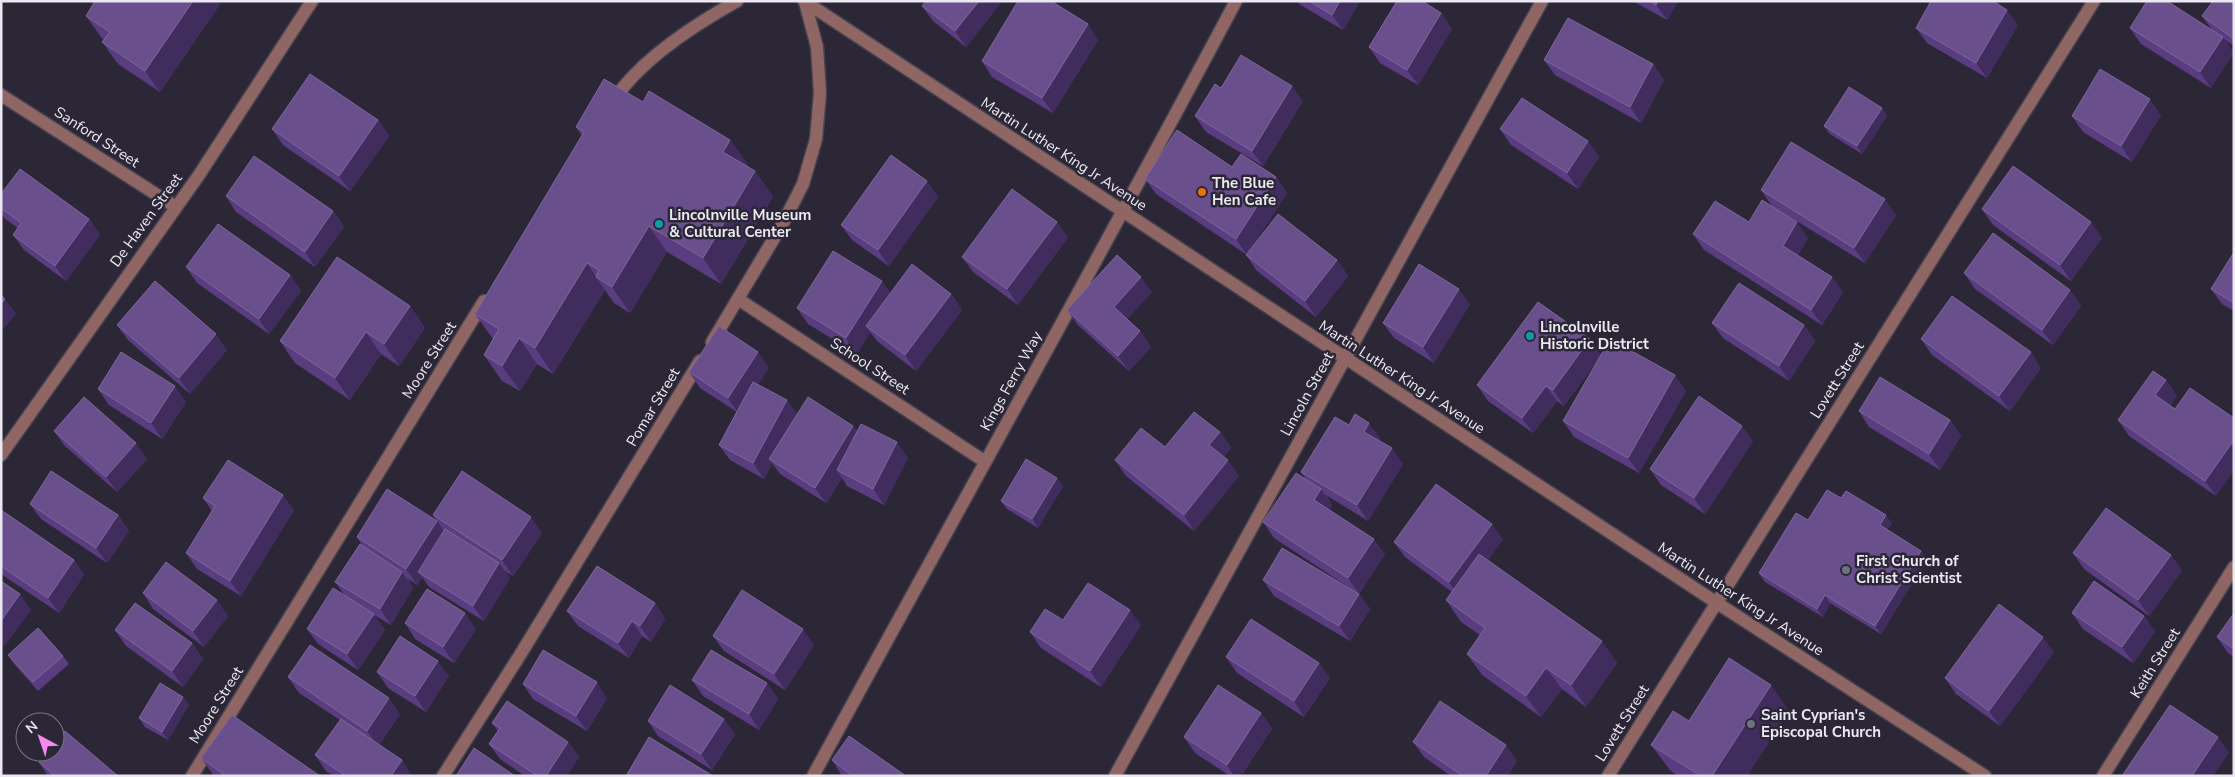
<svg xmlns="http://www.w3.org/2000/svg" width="2235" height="777" font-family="'Nunito Sans',sans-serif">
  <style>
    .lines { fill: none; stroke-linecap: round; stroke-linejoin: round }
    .minor-casing { stroke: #474250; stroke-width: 15 }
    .minor { stroke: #8f6664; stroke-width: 12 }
    .wall { fill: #5a3d80 }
    .shaded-wall { fill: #412c5e }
    .building { fill: #6a4f8d; stroke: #7e679c }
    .food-dot { fill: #e8710a; stroke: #2c2736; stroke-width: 2 }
    .culture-dot { fill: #0f9aa8; stroke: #2c2736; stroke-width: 2 }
    .worship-dot { fill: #6b7280; stroke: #2c2736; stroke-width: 2 }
    .labels { text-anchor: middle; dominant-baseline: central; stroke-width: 5; stroke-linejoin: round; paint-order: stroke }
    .street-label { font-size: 15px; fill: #ebe8f1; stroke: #2c2736 }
    .poi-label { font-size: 15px; font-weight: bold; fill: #ebe8f1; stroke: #2c2736; text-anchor: start }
  </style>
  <rect width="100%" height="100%" fill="#2c2736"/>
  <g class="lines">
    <defs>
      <path id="minor" d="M804 1 1717 603 1985 776
        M1 95 176 207
        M613 101C640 60 694 25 737 1
        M738 299 984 461
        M712 342 782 225 803 184 816 139 820 93 817 47 805 2
        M1 455 199 175 312 1
        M192 776 484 301
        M443 776 520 655 700 361
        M813 776C954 517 1098 261 1236 1
        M1115 776 1542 1
        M1608 776 2094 1
        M2103 776 2234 567"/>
    </defs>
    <use href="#minor" class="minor-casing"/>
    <use href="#minor" class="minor"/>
  </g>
  <path class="wall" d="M95 1H218L220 4 160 92 118 64 102 42 104 40 101 37 86 16Z
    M1002 1 966 47 933 21 922 6Z
    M1297 1H1360L1343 30 1299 4Z
    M1633 1H1678L1667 20Z
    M2234 1V46L2225 40 2211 88 2141 44 2130 28 2212 30 2202 16Z
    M1441 13 1452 29 1418 85 1380 63 1369 47Z
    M2018 25 1987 78 1927 43 1916 28Z
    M1098 40 1053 113 992 77 982 61Z
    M1544 60 1653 64 1664 80 1641 123 1555 75Z
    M1221 88 1303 101 1263 166 1206 132 1195 116Z
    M643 102 730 140 748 165 747 167 755 171 773 197 721 284 667 252 630 313 614 303 605 290 553 374 537 364 520 391 502 381 484 355 493 339 475 314 582 136 576 127Z
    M1882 108 1887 116 1862 154 1830 134 1824 126Z
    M2161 115 2132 162 2083 132 2072 116Z
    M378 120 389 136 350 191 283 145 272 129Z
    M1500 129 1588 141 1599 157 1578 189 1511 145Z
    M1276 177 1287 193 1247 255 1156 194 1145 179Z
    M1761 190 1896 215 1865 263 1772 206Z
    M1 194 89 219 100 235 66 281 24 250 13 235 18 228 5 219 1 213Z
    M226 196 333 211 344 227 315 267 236 212Z
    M938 197 889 266 852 240 841 225Z
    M1982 209 2102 238 2071 281 1993 225Z
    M1749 222 1808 238 1798 255 1843 292 1822 325 1704 250 1693 234Z
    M1068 237 1018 305 973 272 962 257Z
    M2234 252V311L2222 304 2211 289Z
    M1246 255 1337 260 1348 276 1316 317 1257 271Z
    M186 267 290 275 301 291 269 334 197 283Z
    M1964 273 2070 290 2081 306 2053 345 1975 289Z
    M1152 292 1127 319 1140 331 1151 347 1129 371 1078 325 1067 310Z
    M891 293 951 294 962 310 916 371 877 341 870 332 857 354 808 324 797 308Z
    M1470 304 1434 363 1394 338 1383 323Z
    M410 306 425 328 399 366 381 354 350 400 295 363 280 341Z
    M1712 323 1804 325 1815 341 1789 381 1723 338Z
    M117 325 227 350 190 394 128 340Z
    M1921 339 2041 368 2010 411 1932 355Z
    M1601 355 1564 406 1557 401 1533 433 1488 401 1477 385Z
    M769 368 758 384 797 414 853 426 857 431 908 458 884 505 847 486 842 478 826 503 780 474 772 463 764 479 730 460 719 445 737 412 700 388 689 372Z
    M2166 380 2177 396 2170 405 2216 496 2129 436 2118 420Z
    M98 389 186 402 162 439 109 405Z
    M1686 391 1639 473 1574 437 1563 421Z
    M1859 411 1950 420 1961 436 1940 470 1869 427Z
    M1349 425 1380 438 1379 441 1403 464 1368 521 1326 495 1332 505 1329 509 1385 554 1359 594 1274 538 1263 522 1307 481 1301 472Z
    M54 431 147 459 117 492 65 446Z
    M1220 432 1231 448 1223 457 1239 476 1194 531 1126 476 1115 460Z
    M1753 441 1705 514 1661 485 1650 469Z
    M1063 486 1038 528 1007 509 1001 501Z
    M203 498 294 510 241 596 197 569 186 553 212 511Z
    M1841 498 1892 523 1887 530 1921 551 1927 559 1881 634 1830 603 1823 617 1765 582 1759 573 1808 520Z
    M30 504 118 515 129 531 107 563 41 519Z
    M1 510 74 560 84 575 59 613 1 574Z
    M433 515 542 533 513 576 505 571 510 578 484 621 429 587 422 577 417 585 407 578 413 588 391 625 374 615 385 630 358 670 318 644 307 629 345 596 335 582 363 547 357 537 437 521Z
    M1503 539 1488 560 1617 663 1586 707 1562 689 1541 717 1482 675 1467 654 1480 635 1461 622 1446 600 1452 592 1405 557 1394 542Z
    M2073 553 2182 570 2149 616 2084 569Z
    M1263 580 1359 594 1370 609 1350 641 1274 596Z
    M143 593 228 616 204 647 153 609Z
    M655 603 665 619 651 642 642 636 629 658 578 626 567 611Z
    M2072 613 2144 616 2155 632 2133 663 2083 629Z
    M2234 613V657L2228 653 2217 637Z
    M1063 620 1141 625 1101 687 1041 648 1030 632Z
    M405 623 476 629 454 663 415 639Z
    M115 630 192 643 203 659 183 687 126 646Z
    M713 636 814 645 785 690 724 651Z
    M2054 652 2000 726 1956 694 1945 678Z
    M8 655 63 656 69 664 38 691 14 664Z
    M1226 657 1319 663 1330 678 1304 717 1237 673Z
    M377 672 449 676 426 712 388 688Z
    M288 677 400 714 379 745 402 760 412 776H334L326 771 315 755 340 720 299 693Z
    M692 680 767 683 778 699 759 730 703 696Z
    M523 684 607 698 587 731 533 699Z
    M183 697 189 705 168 740 145 727 139 718Z
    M1789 711 1747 776H1678L1670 770 1651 745 1689 721Z
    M1261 713 1272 729 1241 776H1230L1195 753 1184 737Z
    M648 721 735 734 712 770 658 736Z
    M492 723 568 742 579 757 567 776H525L500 759 489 744 498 731Z
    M1413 742 1517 761 1507 776H1451L1424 757Z
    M201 758 320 776H214Z
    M832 760 906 776H842Z
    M39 762 118 776H48Z"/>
  <path class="shaded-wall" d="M193 1H218L220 4 160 92 145 71Z
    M979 1H1002L966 47 955 31Z
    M1340 1H1360L1343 30 1332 15Z
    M1658 1H1678L1667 20 1656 5Z
    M2007 10 2018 25 1987 78 1976 63Z
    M1441 13 1452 29 1418 85 1407 70Z
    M1088 24 1098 40 1053 113 1042 98Z
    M2223 37 2234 53 2211 88 2200 72Z
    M1653 64 1664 80 1641 123 1630 107Z
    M1292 86 1303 101 1263 166 1252 151Z
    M2150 99 2161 115 2132 162 2121 146Z
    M1882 108 1887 116 1862 154 1857 146Z
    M378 120 389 136 350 191 339 176Z
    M730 140 748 165 741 177 723 152Z
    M1588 141 1599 157 1578 189 1567 173Z
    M755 171 773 197 721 284 703 258Z
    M1276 177 1287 193 1247 255 1236 239Z
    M927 181 938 197 889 266 878 250Z
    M1885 199 1896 215 1865 263 1854 248Z
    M333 211 344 227 315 267 305 252Z
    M89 219 100 235 66 281 55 266Z
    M1057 222 1068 237 1018 305 1007 289Z
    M1797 222 1808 238 1794 261 1783 246Z
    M2091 222 2102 238 2071 281 2060 265Z
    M649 226 667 252 630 313 612 287Z
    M1337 260 1348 276 1316 317 1305 301Z
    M587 263 605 290 553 374 535 348Z
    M290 275 301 291 269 334 259 319Z
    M1141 277 1152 292 1124 323 1114 307Z
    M1832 277 1843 292 1822 325 1811 310Z
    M882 281 893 296 866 326 870 332 857 354 846 338Z
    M1459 289 1470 304 1434 363 1423 347Z
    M2070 290 2081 306 2053 345 2042 330Z
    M951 294 962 310 916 371 905 355Z
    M5 299 16 314 1 332V304Z
    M410 306 425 328 399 366 384 344Z
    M1804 325 1815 341 1789 381 1779 366Z
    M1140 331 1151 347 1129 371 1118 356Z
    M366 332 381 354 350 400 335 378Z
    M216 334 227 350 190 394 179 378Z
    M519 338 537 364 520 391 502 366Z
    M1590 339 1601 355 1564 406 1553 390Z
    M758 352 769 368 739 414 728 398Z
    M2031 352 2041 368 2010 411 1999 396Z
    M1675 375 1686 391 1639 473 1628 458Z
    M2166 380 2177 396 2166 411 2155 395Z
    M175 386 186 402 162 439 151 423Z
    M1546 386 1557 401 1533 433 1522 418Z
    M787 400 798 415 769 459 772 463 764 479 753 463Z
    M1950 420 1961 436 1940 470 1929 454Z
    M1369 423 1380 438 1375 447 1364 432Z
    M853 426 864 442 837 470 842 478 826 503 815 488Z
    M1742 426 1753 441 1705 514 1694 498Z
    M1220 432 1231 448 1220 461 1209 445Z
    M2234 440V471L2216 496 2205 481Z
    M897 442 908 458 884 505 873 489Z
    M136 443 147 459 117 492 106 477Z
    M1392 448 1403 464 1368 521 1357 505Z
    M1228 460 1239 476 1194 531 1184 515Z
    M1057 478 1063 486 1038 528 1032 519Z
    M1321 489 1332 505 1325 515 1314 500Z
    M283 495 294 510 241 596 230 581Z
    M118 515 129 531 107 563 96 548Z
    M1886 515 1892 523 1885 533 1880 525Z
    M531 517 542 533 513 576 502 560Z
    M437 521 448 537 418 572 422 577 417 585 406 569Z
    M1492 524 1503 539 1460 598 1449 582Z
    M1374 539 1385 554 1359 594 1348 578Z
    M1921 551 1927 559 1881 634 1875 626Z
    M2171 555 2182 570 2149 616 2138 600Z
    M74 560 84 575 59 613 48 598Z
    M499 563 510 578 484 621 473 606Z
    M402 572 413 588 391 625 380 609Z
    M20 594 31 610 4 647 1 643V621Z
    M1359 594 1370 609 1350 641 1339 626Z
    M1825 595 1830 603 1823 617 1817 609Z
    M217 600 228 616 204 647 193 631Z
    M655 603 665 619 651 642 640 626Z
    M1130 610 1141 625 1101 687 1090 671Z
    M465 613 476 629 454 663 443 647Z
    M374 614 385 630 358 670 347 654Z
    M2144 616 2155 632 2133 663 2122 647Z
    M632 621 642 636 629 658 618 643Z
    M803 629 814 645 785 690 774 674Z
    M2043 637 2054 652 2000 726 1989 711Z
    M1602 641 1617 663 1586 707 1571 685Z
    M192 643 203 659 183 687 172 671Z
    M438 661 449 676 426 712 415 696Z
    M1319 663 1330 678 1304 717 1294 701Z
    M1546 668 1562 689 1541 717 1526 696Z
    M597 682 607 698 587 731 576 716Z
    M767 683 778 699 759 730 749 714Z
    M1771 685 1789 711 1747 776H1712Z
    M183 697 189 705 168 740 162 732Z
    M389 698 400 714 378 746 367 731Z
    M1261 713 1272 729 1241 776H1234L1227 765Z
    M724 719 735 734 712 770 701 754Z
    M2218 737 2229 753 2213 776H2192Z
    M568 742 579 757 567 776H546Z
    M1506 745 1517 761 1507 776H1486Z
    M402 760 412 776H391Z"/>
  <path class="building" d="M95 1H193L145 71 102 42 110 32 86 16Z
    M926 1H979L955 31 922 6Z
    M1018 1H1051L1088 24 1042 98 982 61Z
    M1309 1H1340L1332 15Z
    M1397 1H1422L1441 13 1407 70 1369 47Z
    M1650 1H1658L1656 5Z
    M1931 1H1993L2007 10 1976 63 1916 28Z
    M2147 1H2167L2223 37 2200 72 2130 28Z
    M2213 1H2234V39L2202 16Z
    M1568 18 1653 64 1630 107 1544 60Z
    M1241 55 1292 86 1252 151 1195 116 1215 84 1221 88Z
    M2100 69 2150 99 2121 146 2072 116Z
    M310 74 378 120 339 176 272 129Z
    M604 79 643 102 649 91 730 140 723 152 755 171 703 258 649 226 612 287 596 277 599 270 587 263 535 348 519 338 502 366 484 355 499 329 475 314 584 132 576 127Z
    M1849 87 1882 108 1857 146 1824 126Z
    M1522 98 1588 141 1567 173 1500 129Z
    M1177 130 1232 167 1241 154 1276 177 1236 239 1145 179Z
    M1791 142 1885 199 1854 248 1761 190Z
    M891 155 927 181 878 250 841 225Z
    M254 156 333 211 305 252 226 196Z
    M2013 166 2091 222 2060 265 1982 209Z
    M20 169 89 219 55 266 13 235 21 223 1 208V194Z
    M1012 189 1057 222 1007 289 962 257Z
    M1762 200 1797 222 1783 246 1832 277 1811 310 1693 234 1715 201 1749 222Z
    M1278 214 1337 260 1305 301 1246 255Z
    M218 224 290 275 259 319 186 267Z
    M1993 233 2070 290 2042 330 1964 273Z
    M833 251 882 281 846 338 797 308Z
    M2234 252V303L2211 289Z
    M1117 255 1141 277 1114 307 1140 331 1118 356 1067 310Z
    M337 257 410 306 384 344 366 332 335 378 280 341Z
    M912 264 951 294 905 355 866 326Z
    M1419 264 1459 289 1423 347 1383 323Z
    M155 281 216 334 179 378 117 325Z
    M1739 283 1804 325 1779 366 1712 323Z
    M1 295 5 299 1 304Z
    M1952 296 2031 352 1999 396 1921 339Z
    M1538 302 1590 339 1553 390 1546 386 1522 418 1477 385Z
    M719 326 758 352 728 398 689 372Z
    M1610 339 1675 375 1628 458 1563 421Z
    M121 352 175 386 151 423 98 389Z
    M2153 371 2166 380 2155 395 2175 409 2190 388 2234 418V440L2205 481 2118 420Z
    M1880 377 1950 420 1929 454 1859 411Z
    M753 382 787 400 753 463 719 445Z
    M1699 396 1742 426 1694 498 1650 469Z
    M84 397 136 443 106 477 54 431Z
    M808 397 853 426 815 488 769 459Z
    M1194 412 1220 432 1209 445 1228 460 1184 515 1115 460 1141 428 1165 447Z
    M1355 414 1369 423 1364 432 1392 448 1357 505 1301 472 1335 417 1349 425Z
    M861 424 897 442 873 489 837 470Z
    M1026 459 1057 478 1032 519 1001 501Z
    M228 460 283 495 230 581 186 553 215 506 203 498Z
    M51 471 118 515 96 548 30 504Z
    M462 471 531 517 502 560 433 515Z
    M1296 473 1321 489 1314 500 1374 539 1348 578 1263 522Z
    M1436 484 1492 524 1449 582 1394 542Z
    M387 489 437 521 406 569 357 537Z
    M1827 490 1841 498 1846 491 1886 515 1880 525 1921 551 1875 626 1825 595 1817 609 1759 573 1796 513 1808 520Z
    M2106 508 2171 555 2138 600 2073 553Z
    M1 510 74 560 48 598 1 566Z
    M445 529 499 563 473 606 418 572Z
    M360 544 402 572 380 609 335 582Z
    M1282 548 1359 594 1339 626 1263 580Z
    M1479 554 1602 641 1571 685 1546 668 1526 696 1467 654 1485 628 1446 600Z
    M166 562 217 600 193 631 143 593Z
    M597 566 655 603 640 626 632 621 618 643 567 611Z
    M1 581 20 594 1 621Z
    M2094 581 2144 616 2122 647 2072 613Z
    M1088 583 1130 610 1090 671 1030 632 1045 609 1063 620Z
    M333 588 374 614 347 654 307 629Z
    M427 589 465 613 443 647 405 623Z
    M742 590 803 629 774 674 713 636Z
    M135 603 192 643 172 671 115 630Z
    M1999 604 2043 637 1989 711 1945 678Z
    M2234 613V649L2217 637Z
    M1251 619 1319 663 1294 701 1226 657Z
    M38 628 63 656 33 682 8 655Z
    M400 636 438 661 415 696 377 672Z
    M310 645 389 698 367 731 288 677Z
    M543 650 597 682 576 716 523 684Z
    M711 650 767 683 749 714 692 680Z
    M1729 658 1771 685 1712 776H1701L1651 745 1673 711 1689 721Z
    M160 683 183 697 162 732 139 718Z
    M670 685 724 719 701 754 648 721Z
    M1218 685 1261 713 1227 765 1184 737Z
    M507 701 568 742 546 776H538L489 744 500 728 492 723Z
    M1440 701 1506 745 1486 776H1463L1413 742Z
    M2170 705 2218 737 2192 776H2122Z
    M232 715 320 776H226L201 758Z
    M341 719 402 760 391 776H346L315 755Z
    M65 731 118 776H55L39 762 47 752H55V742Z
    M849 736 906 776H853L832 760Z
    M649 737 713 776H626Z
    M474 748 515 776H456Z"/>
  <circle class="food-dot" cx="1202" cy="192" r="5"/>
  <g class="culture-dot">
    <circle cx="659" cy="224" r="5"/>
    <circle cx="1530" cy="336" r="5"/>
  </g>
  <g class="worship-dot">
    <circle cx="1846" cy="570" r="5"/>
    <circle cx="1751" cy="724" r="5"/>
  </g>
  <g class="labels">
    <g class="street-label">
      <text transform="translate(97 137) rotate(33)">Sanford Street</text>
      <text transform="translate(1064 154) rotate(33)">Martin Luther King Jr Avenue</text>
      <text transform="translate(146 220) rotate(-54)">De Haven Street</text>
      <text transform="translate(429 360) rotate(-58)">Moore Street</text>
      <text transform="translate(870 366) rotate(33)">School Street</text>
      <text transform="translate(1402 377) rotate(33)">Martin Luther King Jr Avenue</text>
      <text transform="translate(1837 380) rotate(-58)">Lovett Street</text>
      <text transform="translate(1011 381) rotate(-61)">Kings Ferry Way</text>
      <text transform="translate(1307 394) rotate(-61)">Lincoln Street</text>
      <text transform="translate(653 407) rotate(-59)">Pomar Street</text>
      <text transform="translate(1741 599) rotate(33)">Martin Luther King Jr Avenue</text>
      <text transform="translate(2155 663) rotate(-58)">Keith Street</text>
      <text transform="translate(216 705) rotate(-58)">Moore Street</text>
      <text transform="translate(1622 723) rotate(-58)">Lovett Street</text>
    </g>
    <g class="poi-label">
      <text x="1212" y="183">The Blue<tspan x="1212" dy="17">Hen Cafe</tspan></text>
      <text x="669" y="215">Lincolnville Museum<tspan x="669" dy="17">&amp; Cultural Center</tspan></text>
      <text x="1540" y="327">Lincolnville<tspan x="1540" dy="17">Historic District</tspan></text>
      <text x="1856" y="561">First Church of<tspan x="1856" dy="17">Christ Scientist</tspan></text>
      <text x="1761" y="715">Saint Cyprian's<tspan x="1761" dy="17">Episcopal Church</tspan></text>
    </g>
  </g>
  <rect width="2235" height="777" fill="none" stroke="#ebe8f1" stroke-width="5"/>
  <g transform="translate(40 737) rotate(320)"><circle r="24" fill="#2c2736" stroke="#787481"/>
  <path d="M0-4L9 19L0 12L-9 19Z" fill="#f489f0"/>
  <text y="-8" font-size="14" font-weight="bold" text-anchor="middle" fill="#ebe8f1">N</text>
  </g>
</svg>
